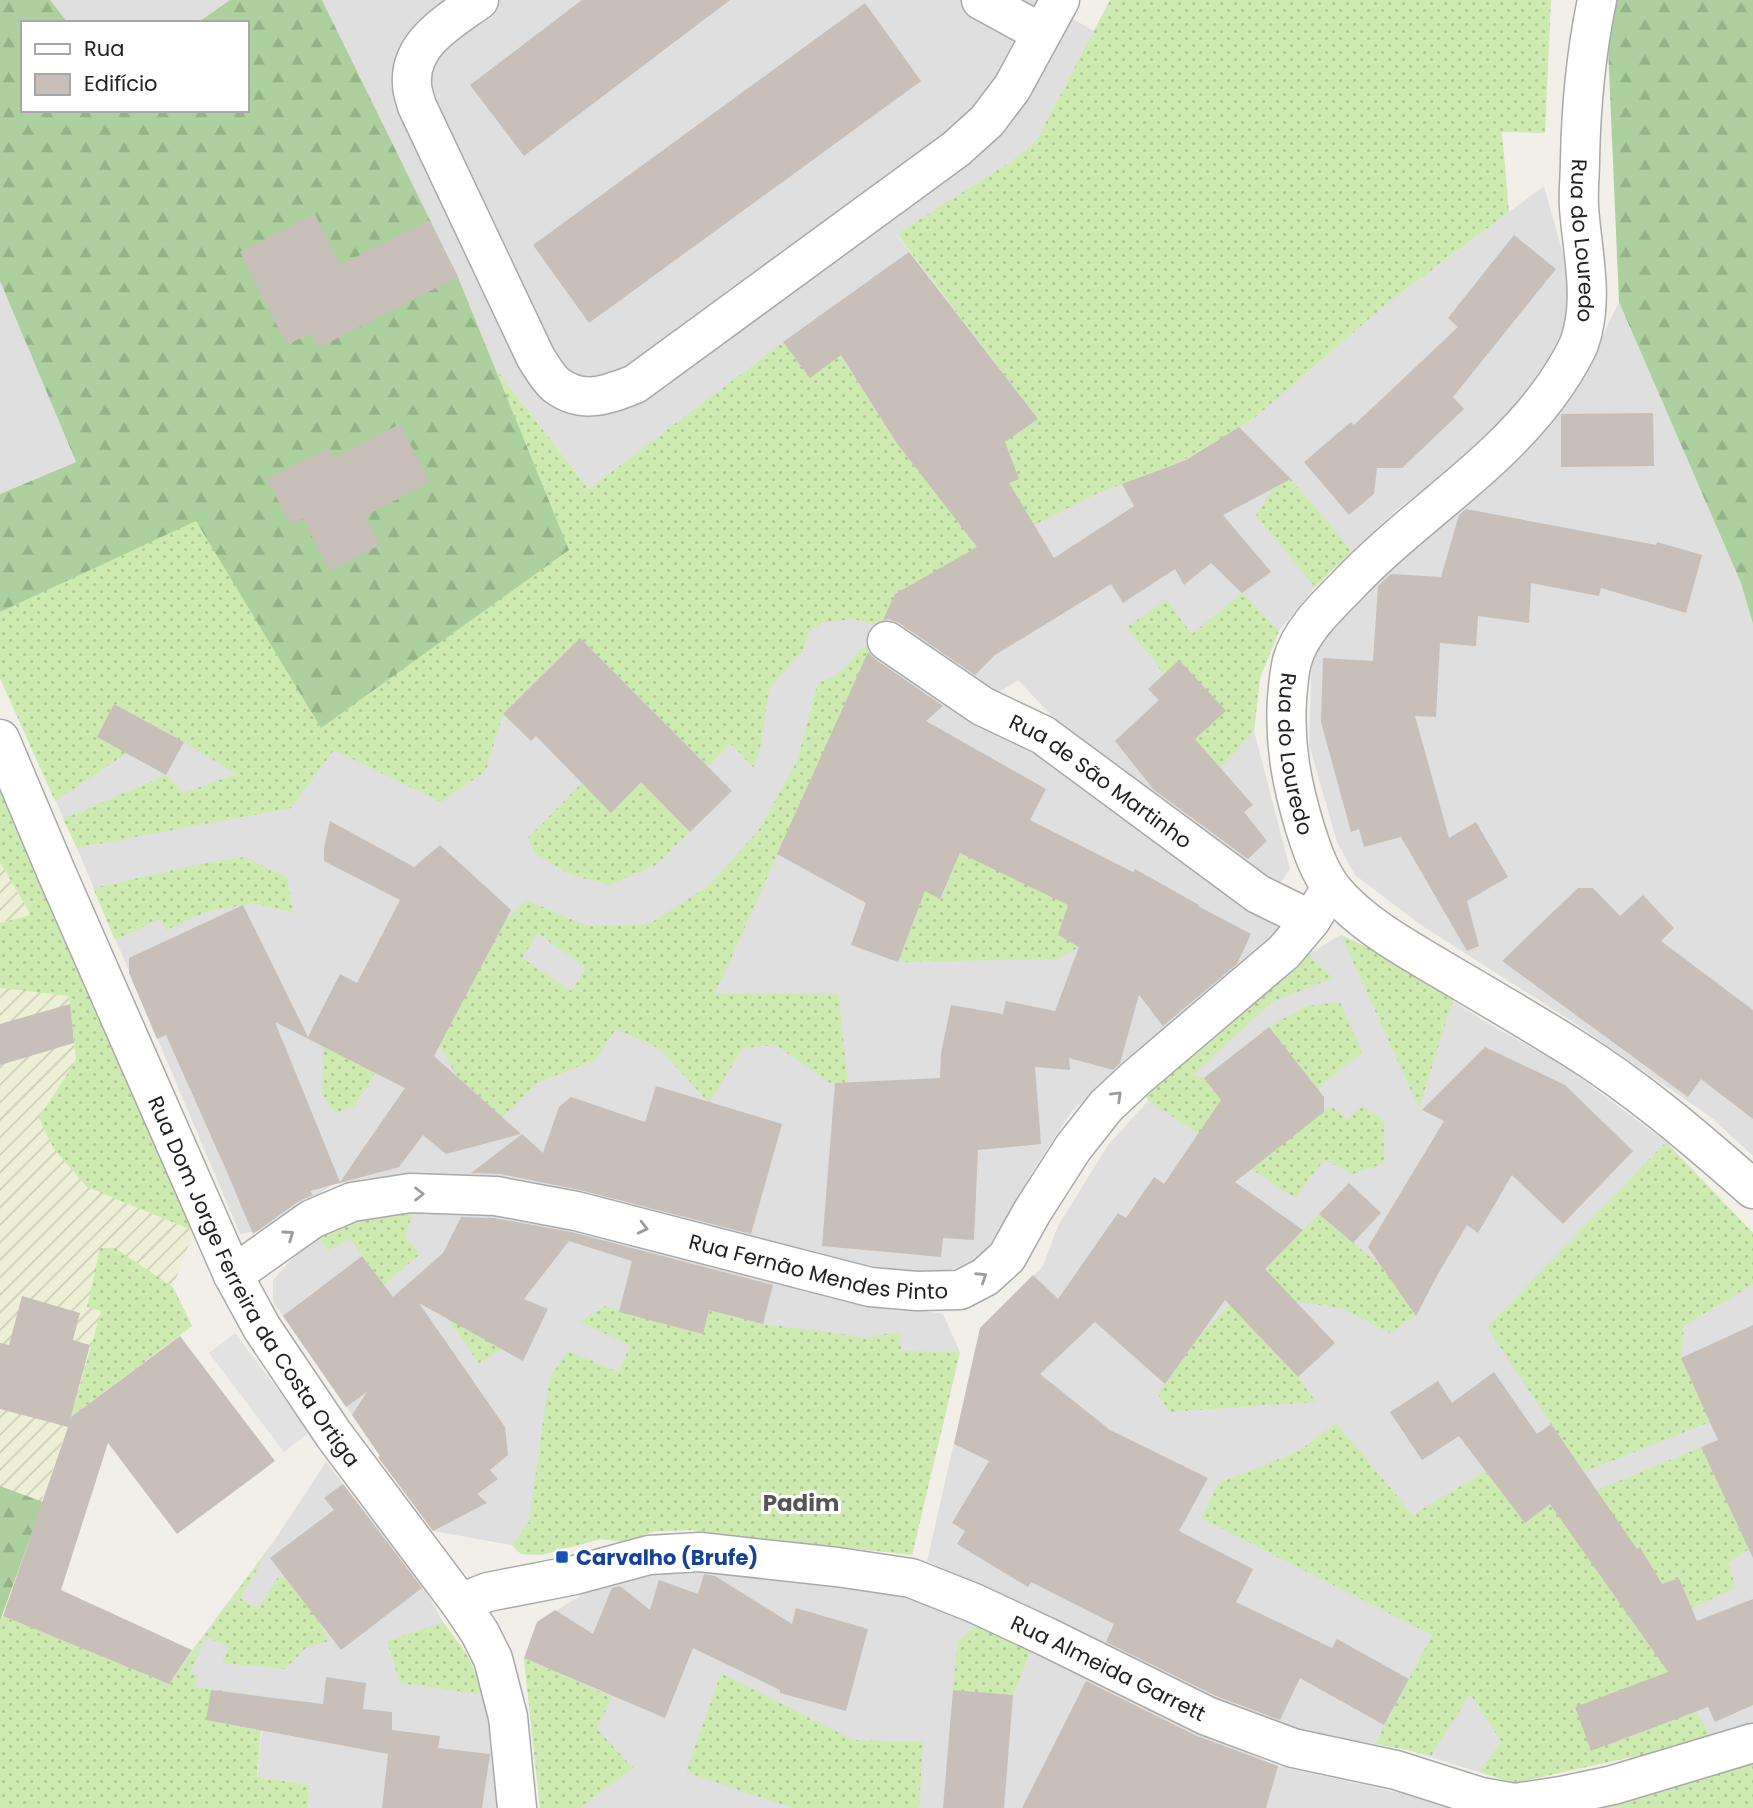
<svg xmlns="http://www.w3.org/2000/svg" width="1753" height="1808" font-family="Poppins,sans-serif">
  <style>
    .residential { fill: #e0dfdf }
    .farmland { fill: url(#farmland-furrows) }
    .grass { fill: url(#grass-dots); fill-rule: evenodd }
    .forest { fill: url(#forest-firs) }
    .parking { fill: #e2e2e2 }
    .building { fill: #c7bfb8; fill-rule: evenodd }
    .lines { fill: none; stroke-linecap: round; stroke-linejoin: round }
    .minor-casing { stroke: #a9a9a9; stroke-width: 41 }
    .minor { stroke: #fff; stroke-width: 38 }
    .oneway { stroke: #9c9c9c }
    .transit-dot { fill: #1a4fb4; stroke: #fff; stroke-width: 2.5 }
    .labels { text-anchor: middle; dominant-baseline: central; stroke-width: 6; stroke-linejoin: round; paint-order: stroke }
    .street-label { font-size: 21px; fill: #222; stroke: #fff }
    .transit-label { font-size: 21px; font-weight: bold; fill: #164399; stroke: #fff; text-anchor: start }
    .neighbourhood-label { font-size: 23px; font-weight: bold; fill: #555; stroke: #fff }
  </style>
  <defs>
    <pattern id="farmland-furrows" width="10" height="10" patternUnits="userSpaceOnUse" patternTransform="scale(1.75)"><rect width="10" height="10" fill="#eef0d5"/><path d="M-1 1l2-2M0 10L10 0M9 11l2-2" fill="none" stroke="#ccceb7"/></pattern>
    <pattern id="grass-dots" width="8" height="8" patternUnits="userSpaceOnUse" patternTransform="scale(1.75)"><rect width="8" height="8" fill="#cdebb0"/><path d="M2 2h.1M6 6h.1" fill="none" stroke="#b0c997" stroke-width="1.8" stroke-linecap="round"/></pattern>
    <pattern id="forest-firs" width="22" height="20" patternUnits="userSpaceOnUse" patternTransform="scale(1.75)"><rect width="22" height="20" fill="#add19e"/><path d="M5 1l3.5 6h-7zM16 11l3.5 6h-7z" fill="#95b388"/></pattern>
  </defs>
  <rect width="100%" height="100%" fill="#f2efe9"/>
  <path class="residential" d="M50 0H230L197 23H68Z
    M322 0H1040L1094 31 1035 144 1007 164 897 235 1096 494 1182 461 1253 419 1389 302 1544 186 1568 272 1567 324 1539 375 1483 444 1399 508 1324 576 1279 631 1260 678 1254 731 1290 869 1281 882 1267 886 1071 736 1018 680 989 699 1019 739 1269 915 1279 930 1273 943 1118 1071 1072 1111 1032 1172 999 1240 976 1261 944 1272 888 1274 391 1178H370L332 1185 268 1229 240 1234 77 848 0 678V612L196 520 322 728 784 343 589 489 495 368 458 277Z
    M0 281 76 462 0 494Z
    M1619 302 1741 583 1753 624V1156L1712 1118 1576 1024 1421 925 1355 875 1337 842 1309 744 1312 651 1369 573 1564 398 1600 341Z
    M1341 935 1382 954 1484 1021 1563 1065 1666 1142 1753 1233V1728L1514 1783 1408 1750 1294 1729 1210 1700 927 1561 969 1377 984 1324 1043 1266 1058 1226 1108 1145 1148 1101 1143 1089 1308 954Z
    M414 1209 535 1214 833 1296 943 1314 960 1352 912 1555 816 1544H749L693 1530 655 1531 623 1542 601 1539 541 1555 521 1554 512 1545 433 1531 273 1302V1280L315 1234Z
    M326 1462 424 1587 443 1622 467 1655 485 1695 497 1808H308L309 1785 257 1778 262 1730 169 1684 192 1650 274 1541Z
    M692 1569 829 1579 937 1601 1175 1718 1278 1766 1432 1800 1449 1808H540L524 1658 537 1622 587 1592 637 1574Z"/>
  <path class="farmland" d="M0 862 31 915 0 923Z
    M0 988 69 995 76 1060 39 1118 87 1187 194 1231 173 1287 192 1326 71 1417 0 1621Z"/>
  <path class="grass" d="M1110 0H1551L1545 133 1502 132 1509 212 1389 302 1253 419 1182 461 1096 494 896 594 880 626 854 619 824 622 809 631 804 649 769 689 761 743 754 768 731 744 708 766 580 638 503 714 486 771 441 802 334 750 291 808 77 848 63 819 166 775 183 793 236 774 184 742 115 704 97 737 127 753 55 801 0 678V612L196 520 261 627 569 550 495 368 589 489 783 342 845 352 846 364 896 442 951 512 1018 479 1001 444 1038 419 897 234 1007 164 1035 143Z
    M1291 479 1352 551 1315 587 1256 516 1273 489Z
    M1242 593 1279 631 1260 678 1254 731 1220 768 1194 739 1225 711 1180 661 1164 674 1127 627 1166 600 1192 634Z
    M871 646 715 994 838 993 848 1082 830 1083 776 1045 743 1048 709 1103 660 1049 616 1029 595 1060 537 1083 502 1117 456 1075 439 1045 504 922 527 900 587 926 649 924 708 886 758 831 797 761 818 683C839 675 847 669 859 649ZM538 933 586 969 571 991 522 958Z
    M641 782 690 832 656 865 609 885 571 875 534 853 528 838 582 783 611 812Z
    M0 790 194 1231 87 1187 54 1149 39 1118 76 1060 69 996 0 988V923L31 915 0 862Z
    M960 853 1068 904 1058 935 1079 947 1057 959 898 962 925 891 941 899Z
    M244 857 287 877 293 913 252 903 206 912 166 930 160 919 115 940 93 888 204 863Z
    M1341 935 1382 954 1453 1000 1419 1108Z
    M1308 954 1333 978 1272 1002 1193 1075 1204 1078 1266 1157 1331 1106 1347 1120 1362 1106 1384 1120V1163L1353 1174 1324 1160 1295 1198 1149 1101 1143 1089Z
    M1340 1002 1362 1052 1318 1089 1269 1027 1306 1006Z
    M323 1046 378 1060 373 1077 353 1107 335 1113 322 1095Z
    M1666 1142 1753 1233V1284L1684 1326 1681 1358 1710 1422 1584 1472 1551 1424 1487 1327Z
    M414 1209 405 1237 420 1254 384 1285 350 1239 328 1250 315 1234 348 1218Z
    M1319 1214 1382 1267 1416 1316 1389 1333 1344 1309 1295 1301 1259 1336 1298 1377 1316 1402 1169 1412 1158 1394 1200 1335Z
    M100 1248H115L173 1287 192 1326 71 1417 101 1311 87 1307Z
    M604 1306 703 1334 709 1310 763 1324 865 1337 898 1332 902 1351 960 1352 912 1555 816 1544H749L693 1530 655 1531 623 1542 601 1539 541 1555 521 1554 512 1545 529 1522 549 1379 568 1351 619 1372 630 1345 580 1322Z
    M440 1309 502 1349 479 1363Z
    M1336 1423 1413 1515 1485 1471 1525 1523 1550 1504 1558 1514 1597 1490 1701 1447 1749 1549 1728 1563 1736 1588 1692 1608 1679 1578 1662 1584 1640 1547 1598 1572 1703 1722 1710 1740 1514 1783 1480 1772 1501 1741 1470 1694 1431 1756 1408 1750 1375 1744 1432 1635 1201 1518 1219 1483 1299 1451Z
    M274 1541 240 1598 258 1609 278 1577 286 1579 315 1616 330 1641 307 1647 285 1669 222 1663 229 1647 206 1637 190 1672 198 1676 195 1687 264 1696 257 1777 309 1785 308 1808H0V1621L3 1616 169 1684Z
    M443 1622 467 1655 485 1695 400 1683 387 1641Z
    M979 1622 1032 1648 1013 1695 953 1690 958 1642Z
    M524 1658 612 1697 597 1729 633 1768 580 1808H540Z
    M721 1673 853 1740 923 1742 919 1808H792L686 1772Z
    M1753 1762V1808H1601Z"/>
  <path class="forest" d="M0 0H50L68 23H23V110H247V23H197L230 0H322L458 277 569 550 321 728 196 521 0 612V494L76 462 0 281Z
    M1606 0H1753V624L1741 583 1619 302Z
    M0 1486 43 1502 0 1621Z"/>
  <path class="parking" d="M235 1333 310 1432 284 1452 209 1353Z"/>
  <path class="building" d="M582 0H730L524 156 470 85Z
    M865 3 921 81 589 323 533 245Z
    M315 214 340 265 429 220 458 277 318 348 311 333 287 345 240 252Z
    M1514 235 1556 269 1453 397 1464 409 1402 468H1377L1374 494 1349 515 1304 462 1351 422 1354 425 1458 327 1448 318Z
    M909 252 1038 419 1005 442 1019 479 1009 483 1054 558 1134 506 1122 484 1186 460 1239 427 1291 479 1223 515 1271 572 1242 593 1211 563 1184 585 1175 569 1123 603 1111 584 995 655 975 675 899 623 889 619 883 620 895 594 977 547 896 442 841 355 810 378 783 342Z
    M1653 413 1654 466 1561 467V414Z
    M400 424 430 482 365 516 380 545 330 571 303 519 291 525 267 479 329 448 334 458Z
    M1466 509 1656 545 1657 542 1702 555 1686 613 1601 588 1599 596 1531 583 1529 623 1478 616 1476 646 1440 643 1436 717 1415 716 1449 838 1476 822 1508 877 1467 901 1479 946 1467 951 1401 837 1364 847 1359 829 1351 832 1321 722 1323 658 1373 661 1378 586 1391 574 1441 577 1459 515Z
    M580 638 732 791 690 832 641 782 611 813 536 736 531 741 503 714Z
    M868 652 875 659 943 706 926 721 1046 789 1030 820 1133 872 1135 869 1199 905 1198 906 1251 934 1237 964 1163 1026 1139 995 1120 1063 1113 1070 1069 1058 1070 1070 1035 1067 1041 1144 978 1150 974 1240 943 1238 941 1257 822 1246 835 1083 940 1078 941 1053 951 1005 1003 1014 1006 1001 1055 1011 1079 947 1058 935 1068 905 960 853 940 899 925 891 898 962 851 945 866 903 777 854Z
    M1179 660 1226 711 1195 739 1253 805 1244 812 1267 841 1248 859 1154 790 1115 741 1159 700 1148 689Z
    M114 704 184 742 166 775 97 737Z
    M330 821 414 867 440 845 511 910 434 1056 521 1134 446 1154 423 1135 399 1167 310 1191 313 1195 299 1201 253 1234 227 1172 166 1035 157 1039 129 973V958L243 905 308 1037 340 974 357 983 400 900 324 861V848ZM275 1022 405 1088 340 1182Z
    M1578 888H1593L1620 916 1643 895 1674 928 1661 941 1753 1010V1119L1701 1079 1688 1097 1502 961Z
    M70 1004 74 1043 0 1065V1024Z
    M1269 1027 1324 1097V1112L1235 1182 1303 1230 1265 1269 1335 1343 1298 1377 1225 1300 1165 1384 1095 1322 1040 1374 1110 1430 1208 1478 1179 1531 1253 1569 1236 1602 1332 1648 1337 1639 1409 1679 1384 1725 1300 1678 1280 1720 1216 1696 1106 1642 1114 1624 1031 1582 1028 1587 957 1544 965 1531 952 1523 989 1461 954 1444 980 1328 1033 1275 1058 1299 1118 1213 1126 1218 1154 1177 1164 1184 1221 1100 1204 1078Z
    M1485 1047 1565 1085 1633 1151 1563 1224 1512 1175 1478 1233 1467 1225 1438 1274 1416 1316 1368 1247 1444 1121 1422 1110Z
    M656 1086 782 1124 751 1234 580 1190 500 1174 471 1173 522 1134 543 1153 559 1107 571 1097 645 1122Z
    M1349 1183 1381 1213 1353 1243 1319 1214Z
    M461 1217 494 1218 571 1232 773 1285 763 1324 709 1310 703 1334 619 1312 632 1261 569 1241 524 1299 548 1309 523 1361 419 1303 505 1427 508 1455 490 1470 498 1479 477 1494 487 1503 433 1531 378 1457 380 1456 352 1415 367 1392 346 1407 283 1316 362 1256 393 1297 443 1253Z
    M22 1296 80 1313 73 1340 90 1345 69 1424 71 1417 180 1336 275 1461 177 1534 108 1443 61 1590 192 1650 169 1684 3 1616 68 1427 0 1409V1343L9 1345Z
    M1753 1325V1558L1701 1447 1718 1440 1681 1358Z
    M1494 1372 1537 1434 1551 1424 1637 1549 1640 1547 1662 1584 1679 1578 1697 1621 1753 1599V1705L1715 1722 1708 1707 1591 1751 1575 1707 1668 1672 1550 1504 1525 1523 1459 1436 1422 1460 1390 1412 1438 1381 1452 1403Z
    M343 1484 422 1588 341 1650 270 1558 334 1510 324 1498Z
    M704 1574 715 1576 792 1624 796 1608 868 1629 846 1711 780 1693V1690L693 1648 665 1718 524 1658 537 1622 555 1610 593 1634 612 1588 620 1586 650 1610 659 1580 698 1594Z
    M326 1677 366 1683 363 1709 392 1712V1730L440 1736 438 1748 490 1754 482 1808H382L388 1754 206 1720 211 1690 323 1704Z
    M1086 1681 1197 1736 1278 1766 1266 1808H1022Z
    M953 1690 1013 1695 1004 1808H943Z"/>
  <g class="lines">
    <defs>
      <g id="minor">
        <path d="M479 0C450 21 409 43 412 84 412 91 415 99 417 106L536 358C542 367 548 378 556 385 583 405 607 395 635 384L956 149 987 121 1012 88 1060 0"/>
        <path d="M981 0 1041 33"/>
        <path id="s1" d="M1597 0C1586 53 1581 106 1580 160 1580 176 1578 191 1579 207 1582 252 1595 300 1579 344 1573 358 1564 372 1556 384 1500 466 1412 516 1346 587 1325 608 1300 632 1292 661 1289 673 1288 687 1287 699 1284 745 1292 785 1305 828 1312 850 1319 872 1334 891 1362 924 1402 946 1439 968 1483 994 1528 1020 1571 1047 1637 1088 1695 1138 1753 1189"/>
        <path id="s2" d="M887 641 982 706 1043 735 1258 894 1311 920"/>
        <path id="s3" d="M0 739 57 874 233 1275 262 1328 334 1435 460 1603 480 1633 493 1659 508 1717 517 1808"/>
        <path id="s4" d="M233 1275 312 1219 352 1202 410 1193 496 1196 576 1211 870 1287 917 1291 960 1290 985 1277 1007 1257 1032 1212 1073 1148 1106 1106 1136 1078 1284 952 1311 920 1331 888"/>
        <path id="s5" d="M460 1603 488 1592 575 1575 649 1555 700 1552 837 1567 911 1578 974 1603 1047 1637 1207 1716 1293 1748 1396 1770 1481 1797 1515 1803 1561 1796 1613 1785 1753 1743"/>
      </g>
    </defs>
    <use href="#minor" class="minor-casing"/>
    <use href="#minor" class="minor"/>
  </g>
  <defs><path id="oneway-chevron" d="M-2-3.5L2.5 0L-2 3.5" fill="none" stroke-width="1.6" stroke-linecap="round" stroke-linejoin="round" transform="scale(1.75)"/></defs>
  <g class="oneway">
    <use href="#oneway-chevron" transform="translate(1117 1096) rotate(-44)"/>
    <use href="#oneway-chevron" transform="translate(419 1194)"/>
    <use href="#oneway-chevron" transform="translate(643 1228) rotate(14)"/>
    <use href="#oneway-chevron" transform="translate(289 1235) rotate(-35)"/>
    <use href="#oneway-chevron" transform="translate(982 1277) rotate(-33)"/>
  </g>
  <rect class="transit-dot" x="555" y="1550" width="14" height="14" rx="3.5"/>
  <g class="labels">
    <g class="street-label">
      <text stroke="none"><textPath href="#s1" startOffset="242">Rua do Louredo</textPath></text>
      <text stroke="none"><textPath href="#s1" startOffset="872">Rua do Louredo</textPath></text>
      <text stroke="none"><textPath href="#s2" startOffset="256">Rua de São Martinho</textPath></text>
      <text stroke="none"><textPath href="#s4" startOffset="616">Rua Fernão Mendes Pinto</textPath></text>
      <text stroke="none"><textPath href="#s3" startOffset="600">Rua Dom Jorge Ferreira da Costa Ortiga</textPath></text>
      <text stroke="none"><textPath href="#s5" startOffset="676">Rua Almeida Garrett</textPath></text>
    </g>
    <g class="transit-label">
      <text x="576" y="1557">Carvalho (Brufe)</text>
    </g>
    <g class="neighbourhood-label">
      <text x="801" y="1503">Padim</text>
    </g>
  </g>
  <rect x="21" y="21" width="228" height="91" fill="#ffffff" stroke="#a7a7a7" stroke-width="2"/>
  <rect x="35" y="44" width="35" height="10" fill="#ffffff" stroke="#a7a7a7" stroke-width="2"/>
  <text x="84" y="56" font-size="21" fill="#222222">Rua</text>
  <rect x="35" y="74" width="35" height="21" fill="#c7bfb8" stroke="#a7a7a7" stroke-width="2"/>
  <text x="84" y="91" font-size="21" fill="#222222">Edifício</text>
</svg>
